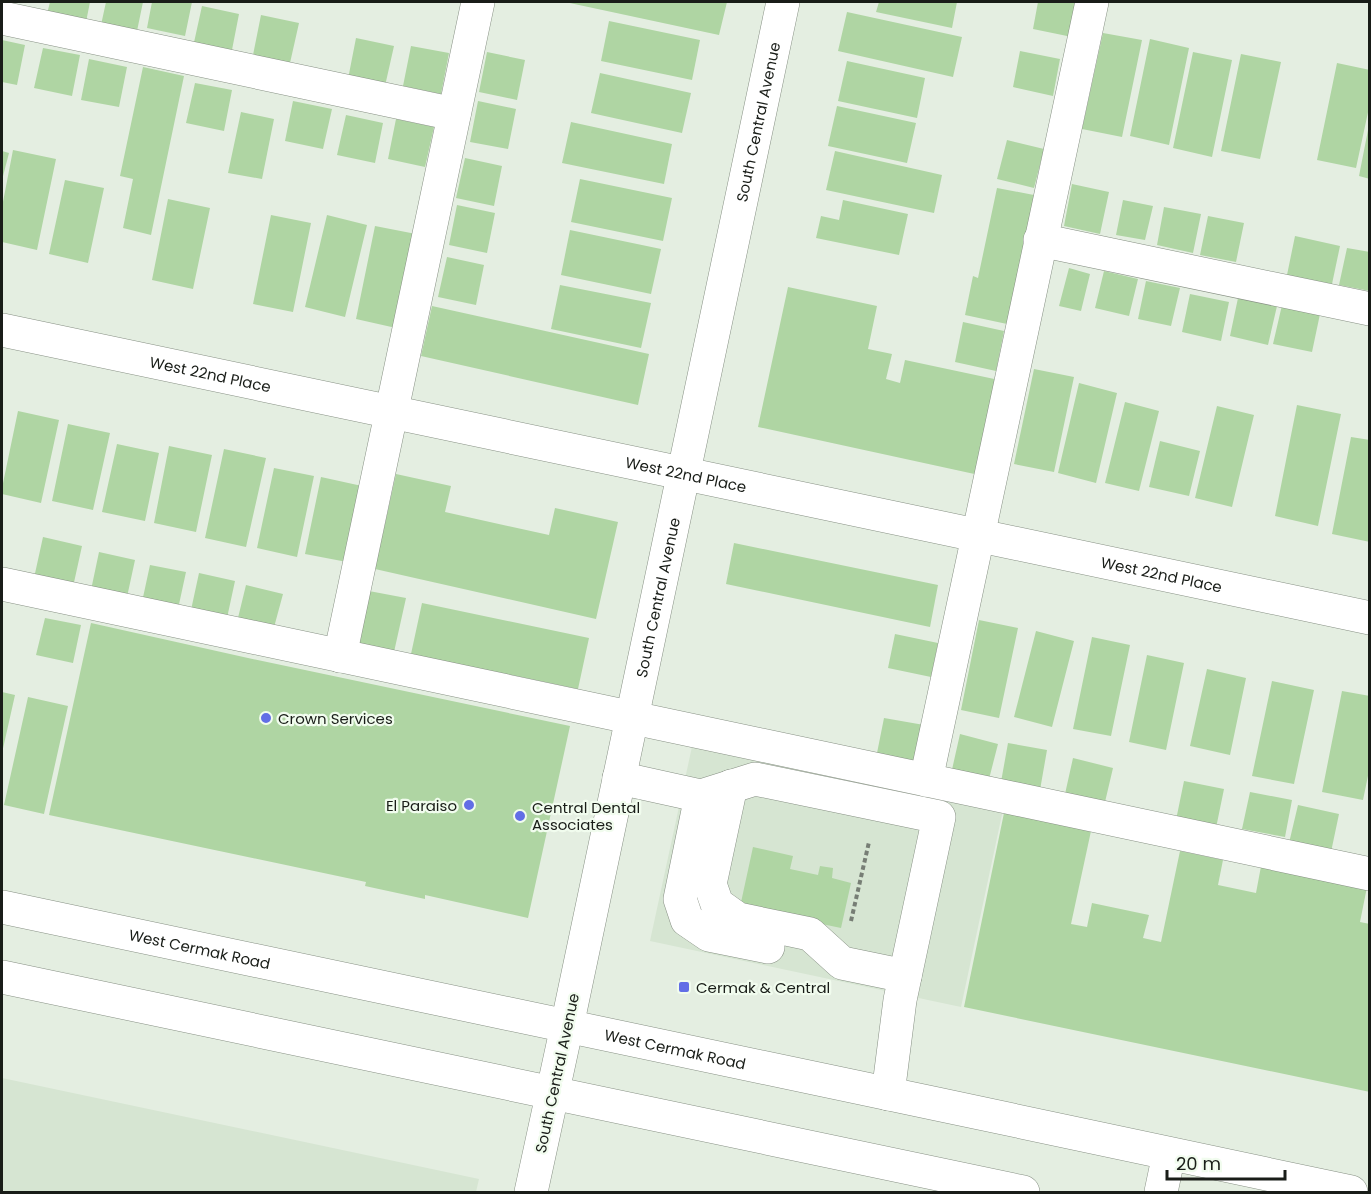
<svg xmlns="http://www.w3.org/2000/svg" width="1371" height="1194" font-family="Poppins,sans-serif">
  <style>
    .built { fill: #d6e5d2 }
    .building { fill: #afd5a3 }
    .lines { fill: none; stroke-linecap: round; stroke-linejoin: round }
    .minor-casing { stroke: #879084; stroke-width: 34 }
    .major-casing { stroke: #879084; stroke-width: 34 }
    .path { stroke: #777e75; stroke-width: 4; stroke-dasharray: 4.5 3; stroke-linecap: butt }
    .minor { stroke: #fff; stroke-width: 33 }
    .major { stroke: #fff; stroke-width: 33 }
    .poi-dot { fill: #626ee6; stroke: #f1fcee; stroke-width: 2 }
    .labels { text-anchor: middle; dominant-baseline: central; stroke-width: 4.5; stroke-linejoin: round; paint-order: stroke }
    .street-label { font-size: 15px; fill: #191d18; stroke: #f1fcee }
    .poi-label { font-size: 15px; fill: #191d18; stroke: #f1fcee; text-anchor: start }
  </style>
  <rect width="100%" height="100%" fill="#e4eee1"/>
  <path class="built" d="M693 742 1004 805 961 1007 650 941Z
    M2 1078 479 1179 476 1192H2Z"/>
  <path class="building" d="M50 2H90L86 22 47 14Z
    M106 2H143L137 31 101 25Z
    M152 2H192L185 36 147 28Z
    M565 2H727L719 35Z
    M879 2H957L952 28 876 12Z
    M1038 2H1079L1072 37 1033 29Z
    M202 6 239 14 231 55 193 47Z
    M847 12 962 37 953 77 838 51Z
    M261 15 299 23 290 63 253 55Z
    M609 21 700 40 692 80 601 61Z
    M1103 33 1142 40 1122 137 1082 129Z
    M356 38 394 46 385 86 348 79Z
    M1150 39 1189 48 1169 145 1130 136Z
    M2 40 25 45 17 85 2 82Z
    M411 46 449 53 441 94 403 86Z
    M43 48 80 55 72 96 34 88Z
    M1020 51 1060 59 1053 96 1013 87Z
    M487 52 525 60 517 100 479 92Z
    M1193 52 1232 60 1212 157 1173 148Z
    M1241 54 1281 62 1260 159 1221 151Z
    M89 59 127 67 119 107 81 100Z
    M847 61 925 78 917 118 838 101Z
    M1337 63 1370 70V103L1356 168 1317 160Z
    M143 67 184 76 151 235 123 228 133 179 120 176Z
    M600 73 691 93 682 133 591 113Z
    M195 83 232 90 224 131 186 123Z
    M293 101 332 109 323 149 285 141Z
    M478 101 516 109 508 149 470 142Z
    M837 106 916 123 907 163 828 146Z
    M241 112 274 119 262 179 228 173Z
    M346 115 383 123 375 163 337 155Z
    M396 119 434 127 425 167 388 159Z
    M571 122 672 144 664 184 562 163Z
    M1368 130H1370V179L1359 176Z
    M1007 140 1044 149 1034 188 997 179Z
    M13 150 56 159 37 250 2 242V207Z
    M2 151 9 153 2 180Z
    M835 151 942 175 934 213 826 190Z
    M465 158 502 166 494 206 456 198Z
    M580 179 672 198 663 241 571 222Z
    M65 180 104 188 88 263 49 254Z
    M1072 184 1109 192 1100 234 1064 226Z
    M997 188 1039 196 1007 324 965 315 973 276 978 278Z
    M168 199 210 208 193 289 152 280Z
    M843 200 908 214 899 255 816 238 821 216 839 220Z
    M1123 200 1153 206 1145 240 1116 235Z
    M457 205 495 213 487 253 449 245Z
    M1164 207 1201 214 1193 253 1157 245Z
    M271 215 311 223 293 312 253 304Z
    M327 215 367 225 345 317 305 307Z
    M1208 216 1244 223 1236 262 1200 255Z
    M375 226 416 234 396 328 356 319Z
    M570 230 661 249 651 294 561 275Z
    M1295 236 1340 246 1332 284 1287 275Z
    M1347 248 1370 252V291L1339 285Z
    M447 257 484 265 476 305 438 297Z
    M1069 268 1090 274 1081 311 1059 306Z
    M1104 271 1138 279 1129 316 1095 308Z
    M1146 281 1180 288 1171 326 1138 319Z
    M560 285 651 303 641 348 551 329Z
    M788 287 877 306 868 349 892 354 886 379 900 383 905 360 999 380 979 475 758 427Z
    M1190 294 1229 302 1221 341 1182 332Z
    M1238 298 1277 306 1268 345 1230 336Z
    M1282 305 1320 314 1312 352 1273 344Z
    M432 306 649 354 638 405 421 356Z
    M963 322 1004 331 996 371 955 362Z
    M1034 369 1074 377 1054 472 1014 464Z
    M1079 383 1117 393 1096 483 1058 473Z
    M1125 402 1159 411 1139 491 1105 483Z
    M1297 405 1341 414 1318 526 1275 516Z
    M1217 406 1254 415 1232 507 1195 498Z
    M18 411 59 420 41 503 2 494V488Z
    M68 424 110 433 93 510 52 501Z
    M1351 437 1370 440V542L1332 534Z
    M1160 441 1200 451 1189 496 1149 487Z
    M117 444 159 453 145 521 102 512Z
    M169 446 212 455 196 532 154 523Z
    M224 449 266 458 246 547 205 538Z
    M274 468 314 476 297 557 257 548Z
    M396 474 451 486 445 512 549 535 555 508 618 522 596 619 375 569Z
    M321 477 362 486 347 562 305 554Z
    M43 537 82 546 73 587 34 578Z
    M734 543 938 585 930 627 726 584Z
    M99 552 135 560 127 597 91 590Z
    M150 565 186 572 178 609 142 602Z
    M199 573 235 581 227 618 191 610Z
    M246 585 283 594 273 631 237 622Z
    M369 591 406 598 394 652 359 643Z
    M422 603 589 638 578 689 411 654Z
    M45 618 81 625 73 663 36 655Z
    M979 620 1018 628 999 718 961 710Z
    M91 623 248 658 570 726 528 918 425 895V899L365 886 366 882 49 815Z
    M1036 631 1074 641 1052 727 1014 717Z
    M895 634 938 643 931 677 888 668Z
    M1092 637 1130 645 1111 736 1073 729Z
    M1147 655 1184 663 1166 750 1129 742Z
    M1207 669 1246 678 1230 755 1190 746Z
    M1272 681 1314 690 1294 784 1252 776Z
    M1342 691 1370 696V766L1363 800 1322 792Z
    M2 692 15 695 2 753Z
    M28 697 68 706 44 814 4 805Z
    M884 718 924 725 915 765 876 758Z
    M960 734 998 744 988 783 951 774Z
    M1008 743 1047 750 1040 790 1001 782Z
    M1073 758 1113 768 1105 802 1065 794Z
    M1184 781 1224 789 1216 828 1176 820Z
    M1250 792 1292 800 1285 837 1242 829Z
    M1298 805 1339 814 1331 852 1289 843Z
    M1004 813 1091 831 1071 924 1087 927 1092 903 1149 915 1143 938 1161 942 1180 851 1223 860 1218 885 1256 893 1262 861 1367 887 1360 922 1370 924V1092L964 1007Z
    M753 847 793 856 790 869 818 875 820 866 833 868 832 878 851 883 841 928 740 907Z"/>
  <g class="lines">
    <defs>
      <g id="minor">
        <path d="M2 18 454 114"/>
        <path d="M1040 240 1370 309"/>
        <path id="s1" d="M2 330 1370 618"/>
        <path d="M2 584 1370 874"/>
        <path d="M340 656 478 2"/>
        <path d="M619 778 701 796 755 779 939 817 900 1000 888 1094"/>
        <path d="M926 780 1092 2"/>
        <path d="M731 786 710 884 717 904 738 919 810 934 842 963 905 976"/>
        <path d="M701 796 680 899 687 920 709 935 768 947"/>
        <path id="s2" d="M567 1026 783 2"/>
        <path d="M1161 1192 1169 1154"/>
      </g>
      <g id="major">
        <path id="s3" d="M2 907 937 1104 1351 1192"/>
        <path d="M2 977 1023 1192"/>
        <path d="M531 1192 567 1026"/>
      </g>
    </defs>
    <use href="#minor" class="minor-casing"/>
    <use href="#major" class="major-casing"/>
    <path class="path" d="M851 921 869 842"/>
    <use href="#minor" class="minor"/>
    <use href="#major" class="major"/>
  </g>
  <g class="poi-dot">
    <circle cx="266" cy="718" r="6"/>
    <circle cx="469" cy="805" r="6"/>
    <circle cx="520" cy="816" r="6"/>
    <rect x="678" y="981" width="12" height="12" rx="3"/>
  </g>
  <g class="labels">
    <g class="street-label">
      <text stroke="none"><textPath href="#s2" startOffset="924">South Central Avenue</textPath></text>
      <text stroke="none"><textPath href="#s1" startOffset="213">West 22nd Place</textPath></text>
      <text stroke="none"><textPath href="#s1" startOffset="699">West 22nd Place</textPath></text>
      <text stroke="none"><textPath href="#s1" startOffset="1185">West 22nd Place</textPath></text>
      <text stroke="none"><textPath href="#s2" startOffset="438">South Central Avenue</textPath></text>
      <text stroke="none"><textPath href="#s3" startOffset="202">West Cermak Road</textPath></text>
      <text stroke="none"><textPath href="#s3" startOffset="688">West Cermak Road</textPath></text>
      <text transform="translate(557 1073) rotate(-78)">South Central Avenue</text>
    </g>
    <g class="poi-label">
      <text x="278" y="718">Crown Services</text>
      <text x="457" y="805" text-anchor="end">El Paraiso</text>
      <text x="532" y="807">Central Dental<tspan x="532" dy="17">Associates</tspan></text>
      <text x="696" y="987">Cermak &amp; Central</text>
    </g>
  </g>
  <rect width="1371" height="1194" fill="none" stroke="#191d18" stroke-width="6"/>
  <path d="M1167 1170v9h118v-9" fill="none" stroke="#191d18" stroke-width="3"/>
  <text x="1176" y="1170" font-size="18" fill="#191d18" stroke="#f1fcee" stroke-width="4.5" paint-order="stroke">20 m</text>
</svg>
